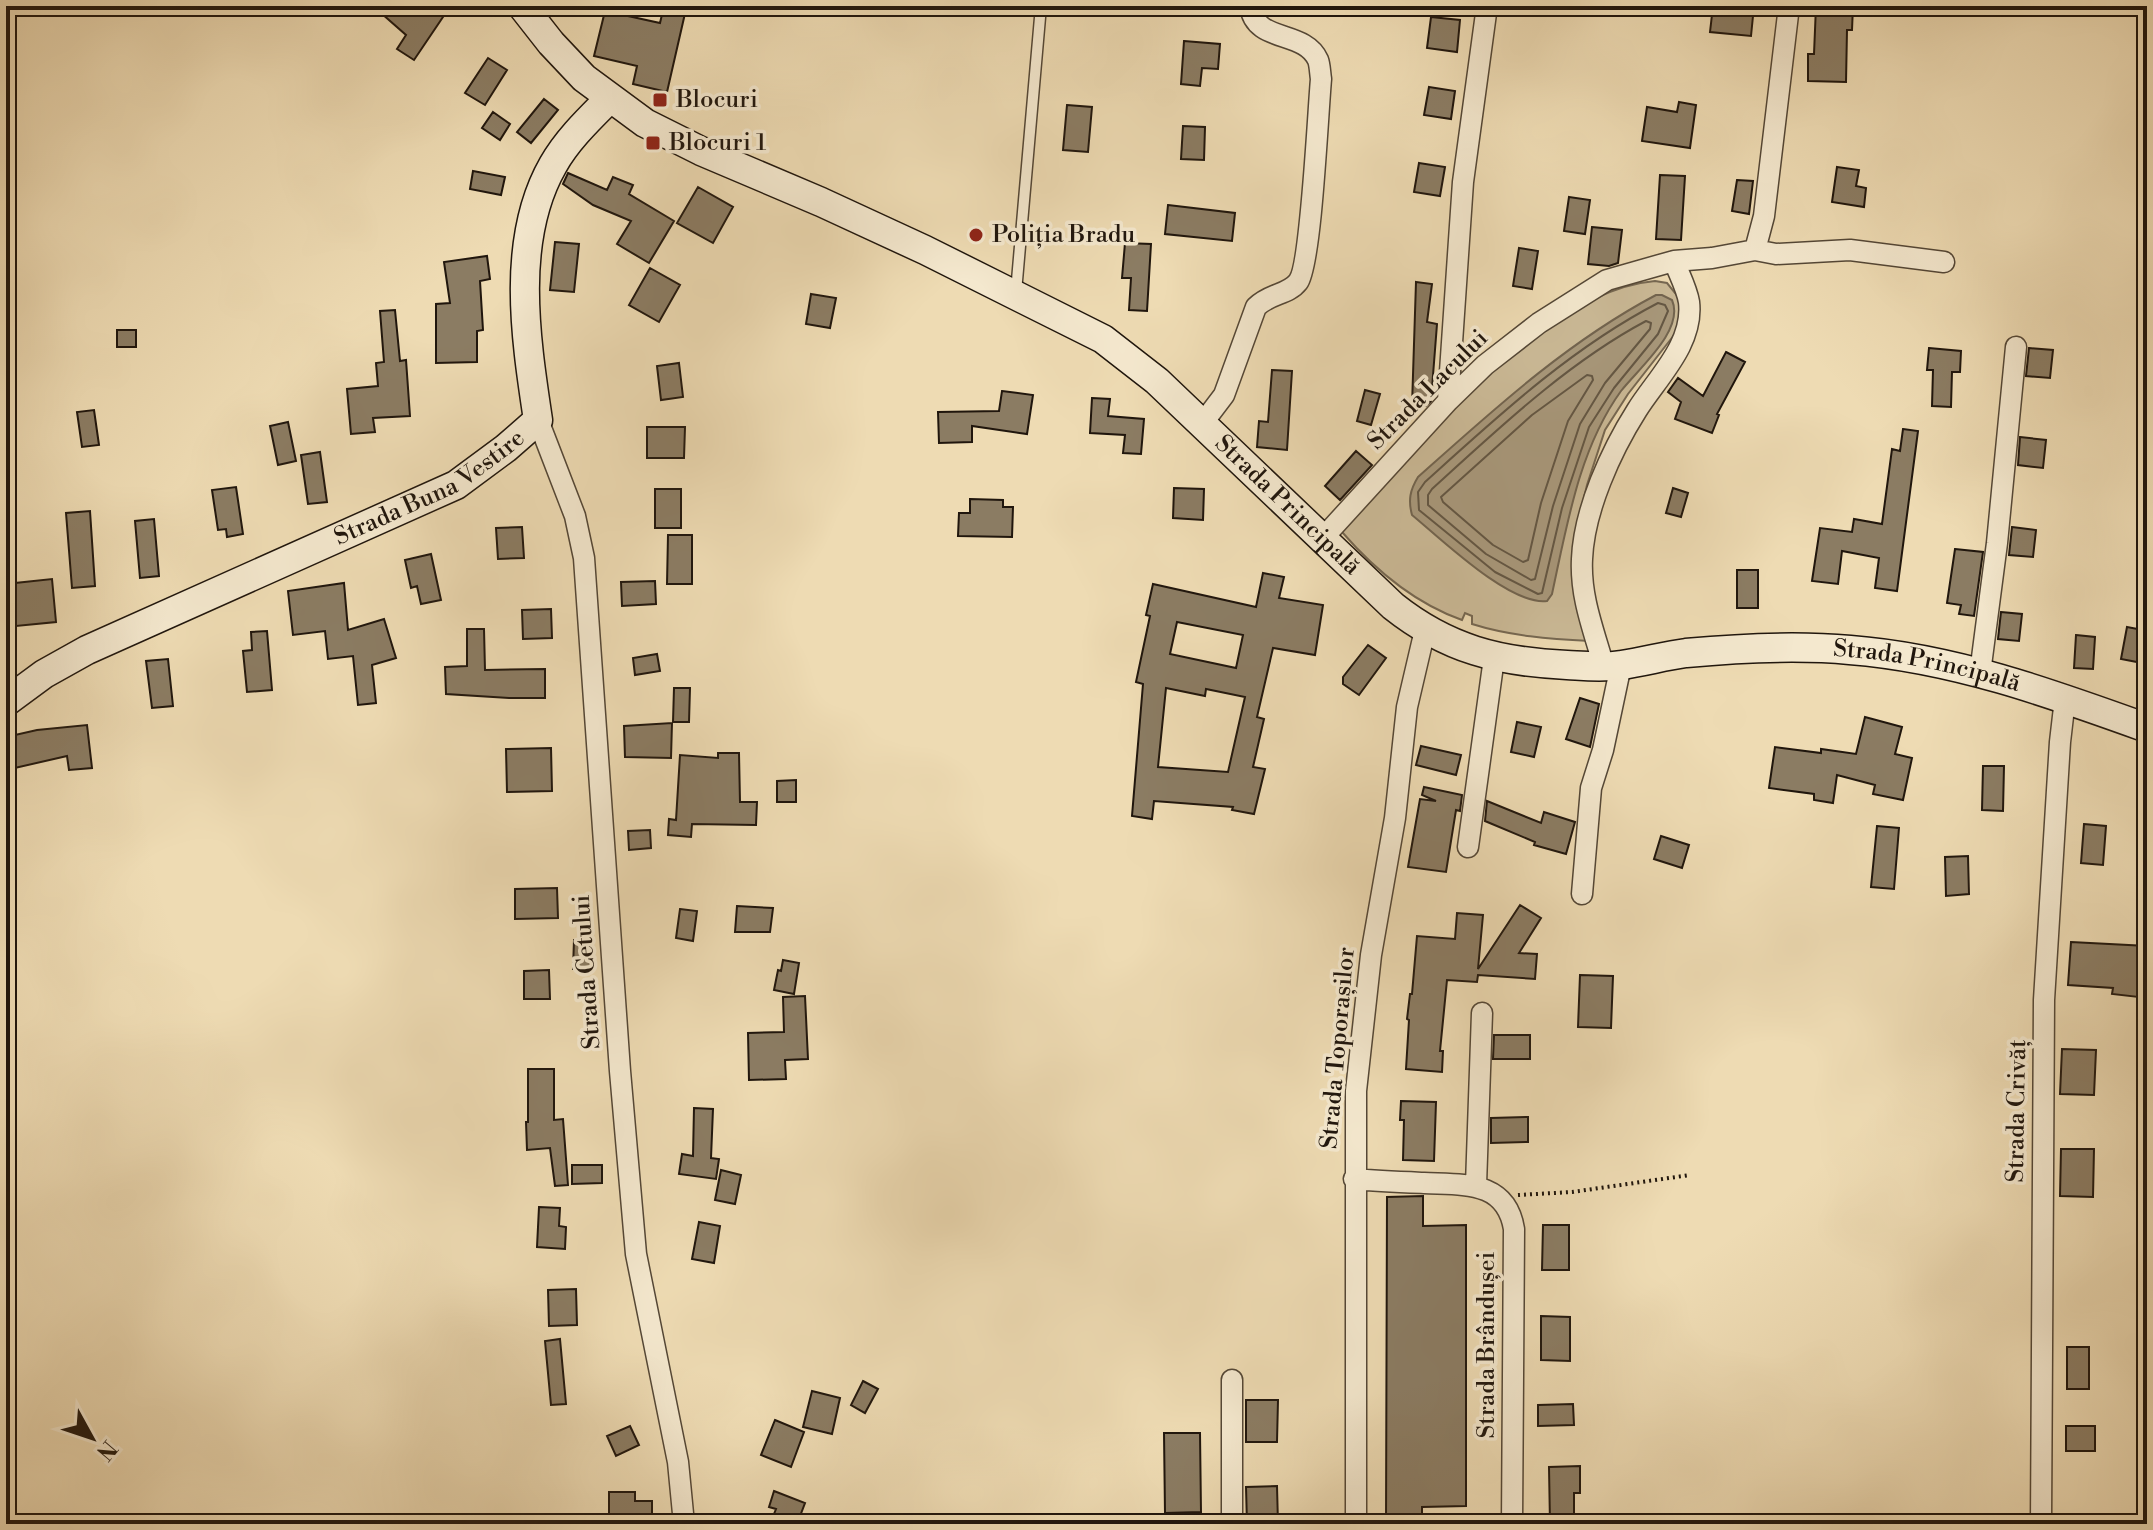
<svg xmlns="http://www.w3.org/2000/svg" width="2153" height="1530" font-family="'Libre Bodoni',serif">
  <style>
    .green { fill: #cbba97; stroke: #766852; stroke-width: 2 }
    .water { fill: #a8987b; stroke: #72644f; stroke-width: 2 }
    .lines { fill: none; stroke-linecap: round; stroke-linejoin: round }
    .shore { stroke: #645744; stroke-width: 2 }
    .building { fill: #8b7c63; stroke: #20160d; stroke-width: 2; fill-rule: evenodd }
    .lane-casing { stroke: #544736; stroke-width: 13 }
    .street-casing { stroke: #544736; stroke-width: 23 }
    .secondary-casing { stroke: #20160d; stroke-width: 31 }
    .path { stroke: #20160d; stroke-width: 4; stroke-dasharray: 2 4; stroke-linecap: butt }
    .lane { stroke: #f4e8ce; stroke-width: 10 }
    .street { stroke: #f4e8ce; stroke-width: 20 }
    .secondary { stroke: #f4e8ce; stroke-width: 28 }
    .poi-dot { fill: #8f2418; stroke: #f4e8ce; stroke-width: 3 }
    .labels { text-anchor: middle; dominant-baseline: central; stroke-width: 7; stroke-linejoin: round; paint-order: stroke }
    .poi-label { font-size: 24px; fill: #20160d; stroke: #f4e8ce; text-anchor: start }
    .street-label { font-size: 24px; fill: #20160d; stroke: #f4e8ce }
  </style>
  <rect width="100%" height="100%" fill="#eedbb3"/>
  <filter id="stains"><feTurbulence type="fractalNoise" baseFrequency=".0025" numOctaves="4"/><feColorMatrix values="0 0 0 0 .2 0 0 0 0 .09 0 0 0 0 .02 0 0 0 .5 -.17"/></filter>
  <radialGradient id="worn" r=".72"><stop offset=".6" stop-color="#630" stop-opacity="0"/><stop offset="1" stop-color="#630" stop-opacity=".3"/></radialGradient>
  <path class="green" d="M1655 281 1667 283 1680 299 1678 330 1628 394 1605 430 1587 485 1578 523 1590 641C1550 639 1510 636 1472 624V616L1465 613 1462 620C1414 603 1375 570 1342 532L1356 510C1428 435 1547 290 1655 281Z"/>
  <path class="water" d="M1656 295H1662L1672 300C1685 330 1639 368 1621 391 1579 449 1567 525 1552 594L1547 601C1510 606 1440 538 1412 515 1408 500 1410 490 1418 477 1493 410 1567 342 1656 295Z"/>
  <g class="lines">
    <path class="shore" d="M1658 303 1665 305 1668 311 1658 334 1614 388 1589 427 1562 508 1542 593 1538 594 1495 572 1419 510 1418 492 1425 482C1497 417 1571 348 1658 303Z
      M1646 321 1651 323 1650 329 1605 383 1580 424 1553 506 1535 579 1531 580 1486 554 1428 505V495L1432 489C1498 429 1567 363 1646 321Z
      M1587 375 1592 376 1593 380 1568 421 1541 503 1528 560 1523 562 1493 545 1443 502 1441 497 1532 415Z"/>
  </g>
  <path class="building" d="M373 6H434L445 14 414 60 397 49 406 35Z
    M664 6 686 9 667 92 633 84 637 66 594 56 605 11 660 23Z
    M1713 6H1754L1751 36 1710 32Z
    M1816 6H1853L1852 30H1847L1846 82 1808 81V54H1814Z
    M1431 17 1460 20 1457 52 1427 48Z
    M1184 41 1220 44 1218 69 1202 68 1200 86 1181 84Z
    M488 58 507 70 485 105 465 93Z
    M1429 87 1455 91 1451 119 1424 115Z
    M544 99 558 110 531 143 517 132Z
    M1679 102 1696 105 1690 148 1642 141 1647 107 1677 112Z
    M1067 105 1092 107 1088 152 1063 150Z
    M493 112 510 124 500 140 482 128Z
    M1183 126 1205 127 1204 160 1181 159Z
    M1419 163 1445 167 1440 196 1414 192Z
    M1837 167 1859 170 1856 186 1866 188 1864 207 1832 202Z
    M473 171 505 177 501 195 470 189Z
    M568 173 607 190 613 177 633 185 629 194 674 221 649 263 617 244 631 221 593 205 563 184Z
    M1660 175 1685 176 1681 240 1656 239Z
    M1737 180 1753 181 1749 214 1732 211Z
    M698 187 733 207 713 243 677 223Z
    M1569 197 1590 200 1585 234 1564 231Z
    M1168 205 1235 213 1232 241 1165 234Z
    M1592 227 1622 230 1618 263 1609 266 1588 264Z
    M555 242 579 244 574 292 550 290Z
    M1125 243 1151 244 1147 311 1129 310 1131 278H1122Z
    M1519 248 1538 251 1532 289 1513 286Z
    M487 256 490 279 480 281 483 330 477 331V362L436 363V304L450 303 444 262Z
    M650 268 680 285 659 322 629 305Z
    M1416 282 1432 284 1427 322 1437 324 1431 401 1426 406H1412Z
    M811 294 836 298 830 328 806 324Z
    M395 310 400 361 406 360 410 416 373 418 375 432 351 434 347 389 378 386 376 363 384 362 380 311Z
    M117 330H136V347H117Z
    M1929 348 1961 351 1960 372H1952L1951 407 1932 406 1933 370H1927Z
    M2029 348 2053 350 2050 378 2026 376Z
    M1726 352 1745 362 1717 414 1719 415 1712 433 1675 419 1681 402 1668 392 1678 378 1703 396Z
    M679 363 683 397 661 400 657 366Z
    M1272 370 1292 371 1287 450 1257 447 1259 421 1268 422Z
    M1365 390 1380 394 1371 425 1357 421Z
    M1002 391 1033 395 1027 434 972 426V442L939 443 938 412 999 411Z
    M1092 398 1110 399 1108 416 1144 419 1141 454 1123 453 1125 435 1090 433Z
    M94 410 99 445 82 447 77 412Z
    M288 422 296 461 278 465 270 426Z
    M647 427H685L684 458H647Z
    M1903 429 1918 431 1897 591 1875 588 1879 558 1842 551 1838 584 1812 581 1820 528 1852 532 1854 519 1882 524 1892 449 1900 451Z
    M2020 437 2046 440 2043 468 2018 465Z
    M1356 451 1372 465 1340 500 1325 486Z
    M320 452 327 502 308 504 301 455Z
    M236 487 243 534 227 537 226 529 218 530 212 490Z
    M1174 488 1204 489 1203 520 1173 518Z
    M1673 488 1688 493 1681 517 1666 513Z
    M655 489H681V528H655Z
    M970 499 1003 500V507H1013L1012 537 958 536 959 513H970Z
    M90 511 95 586 72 588 66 513Z
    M154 519 159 576 140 578 135 521Z
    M522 527 524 558 498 559 496 528Z
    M2012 527 2036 530 2033 557 2009 555Z
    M668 535H692V584H667Z
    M1955 549 1983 552 1974 616 1959 614 1961 605 1947 603Z
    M431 554 441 600 421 604 417 586 411 588 405 560Z
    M1737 570H1758V608H1737Z
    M1263 573 1284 577 1279 598 1323 605 1315 655 1273 648 1257 717 1264 719 1253 767 1265 769 1254 814 1232 810 1233 807 1154 801 1152 819 1132 816 1143 684 1136 682 1150 616 1146 615 1153 584 1256 607ZM1177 622 1243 635 1236 668 1170 654ZM1166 688 1205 696 1206 689 1245 697 1228 772 1158 767Z
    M52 579 56 622 6 627V584Z
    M655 581 656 604 622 606 621 582Z
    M344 583 348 630 384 619 396 658 372 665 376 703 358 705 353 656 328 659 325 631 293 635 288 591Z
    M551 609 552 638 523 639 522 610Z
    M2001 612 2022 614 2019 641 1998 639Z
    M2127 627 2143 630 2137 662 2121 659Z
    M467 629H484L485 670 545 669V698H509L446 694 445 667 467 666Z
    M267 631 272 690 247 692 243 651 252 650 251 632Z
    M2076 635 2095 637 2093 669 2074 668Z
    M1368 645 1386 658 1359 695 1343 684V677Z
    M657 654 660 671 635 675 633 658Z
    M168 659 173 706 152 708 146 661Z
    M674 688H690L689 722H673Z
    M1580 698 1599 704 1590 747 1566 739Z
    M1865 717 1902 727 1895 754 1912 758 1903 800 1873 794 1875 785 1837 775 1833 803 1814 800V794L1769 788 1775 747 1821 753V749L1856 754Z
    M1517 722 1541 727 1534 757 1511 752Z
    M672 723 671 758 625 757 624 726Z
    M87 725 92 768 69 770 67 756 6 770V737L37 730Z
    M1421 746 1461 755 1456 775 1416 765Z
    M551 748 552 791 507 792 506 749Z
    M718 753H739L740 802H757L756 825 692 824 691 837 668 835 669 819 676 820 680 755 718 758Z
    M1983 766H2004L2003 811 1982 810Z
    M796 780V802H777V781Z
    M1424 787 1462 795 1460 811 1456 810 1446 872 1408 867 1420 799 1436 801 1422 795Z
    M1487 801 1541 823 1544 812 1575 822 1566 854 1534 845 1535 842 1485 821Z
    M2084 824 2106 826 2103 865 2081 863Z
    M1877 826 1899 828 1894 889 1871 887Z
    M650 830 651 848 629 850 628 831Z
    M1661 836 1689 845 1682 868 1654 859Z
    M1968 856 1969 894 1946 896 1945 857Z
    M557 888 558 918 515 919V889Z
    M1520 905 1541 918 1519 953 1537 954 1535 979 1478 975 1477 982 1447 980 1440 1051H1443L1442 1072 1406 1069 1409 1020 1407 1019 1410 994H1412L1417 936 1455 939 1457 913 1483 915 1478 969Z
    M737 906 773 908 770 932H735Z
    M680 909 697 911 693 941 676 938Z
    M574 940H592L591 969H573Z
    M2071 942 2147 946V998L2112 994 2113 988 2068 985Z
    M783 960 799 963 794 994 774 990 778 970 781 971Z
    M549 970 550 999H524V971Z
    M1580 975 1613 976 1611 1028 1578 1027Z
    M805 996 808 1059 785 1060 786 1079 749 1080 748 1033 784 1032 783 997Z
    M1494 1035H1530V1059H1493Z
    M2062 1049 2096 1050 2094 1095 2060 1094Z
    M528 1069H554V1120L563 1119 568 1185 555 1186 550 1148 527 1150 526 1122H528Z
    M1401 1101 1436 1102 1434 1161 1403 1160 1404 1120H1400Z
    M694 1108 713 1109 711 1158 719 1159 716 1179 679 1174 682 1154 693 1156Z
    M1528 1117V1142L1491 1143V1118Z
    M2061 1149H2094L2093 1197 2060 1196Z
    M572 1165H602V1183L572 1184Z
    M721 1170 741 1175 735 1204 715 1200Z
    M1423 1196V1226L1466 1225V1506L1422 1507V1524H1386L1387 1197Z
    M539 1207 560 1208 559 1226 566 1227 565 1249 537 1247Z
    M699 1222 720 1226 714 1263 692 1259Z
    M1543 1225H1569V1270H1542Z
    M576 1289 577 1325 549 1326 548 1290Z
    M1541 1316 1570 1317V1361L1541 1360Z
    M560 1339 566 1404 551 1405 545 1341Z
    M2067 1347H2089V1389H2067Z
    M863 1381 878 1389 865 1413 851 1405Z
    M812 1391 840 1398 832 1434 803 1427Z
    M1246 1400H1278L1277 1442H1246Z
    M1573 1404 1574 1425 1538 1426V1405Z
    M775 1420 804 1432 791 1467 761 1455Z
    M630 1426 639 1445 616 1456 607 1436Z
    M2066 1426H2095V1451H2066Z
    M1164 1433H1200L1201 1512 1165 1513Z
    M1580 1466V1493H1574V1524H1550L1549 1467Z
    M1277 1486 1278 1524H1247L1246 1487Z
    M774 1491 805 1503 797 1524H770L776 1509 769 1507Z
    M609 1492H635V1501H652V1520L609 1521Z"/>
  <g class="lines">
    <defs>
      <path id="lane" d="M1016 292 1041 6"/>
      <path id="street" d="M1755 250 1776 254 1850 250 1944 262
        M1448 401 1463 182 1487 6
        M538 420 575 516 584 558 620 1071 636 1254 678 1462 684 1524
        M1202 424 1224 395 1256 307C1270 293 1288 295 1298 282 1311 266 1318 111 1321 79 1320 73 1320 65 1318 60 1304 29 1255 44 1250 6
        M1322 539 1448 401 1485 365 1539 323 1607 280 1674 261 1712 258 1755 250 1764 216 1789 6
        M1604 667C1594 631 1580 597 1582 559 1584 510 1611 451 1637 410 1657 378 1694 344 1689 302 1687 289 1679 274 1674 261
        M1980 673 1997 543 2016 347
        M1468 847 1494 658
        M1582 894 1591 788 1603 750 1621 665
        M1354 1179C1377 1181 1401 1182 1424 1183 1463 1185 1506 1180 1514 1229L1512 1524
        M1476 1185 1482 1013
        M1232 1524V1380
        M1356 1524V1091L1371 955 1395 818 1407 707 1425 630
        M2041 1524 2044 1000 2060 742 2065 699"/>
      <g id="secondary">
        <path id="s1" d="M522 6 551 43 584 78 645 123 701 151 821 202 925 250 1103 339 1157 381 1393 606C1447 649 1499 662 1567 665 1585 666 1603 668 1621 665 1643 662 1664 656 1686 653 1740 648 1796 645 1850 650 1953 658 2050 693 2147 728"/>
        <path id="s2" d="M6 702 44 674 87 650 456 485 506 448 538 420C526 340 510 240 553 165 567 140 589 119 609 99"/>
      </g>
    </defs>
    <use href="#lane" class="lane-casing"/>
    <use href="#street" class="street-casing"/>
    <use href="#secondary" class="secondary-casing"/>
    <path class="path" d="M1518 1195 1572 1192 1690 1175"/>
    <use href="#lane" class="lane"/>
    <use href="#street" class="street"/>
    <use href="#secondary" class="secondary"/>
  </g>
  <g class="poi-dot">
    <rect x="652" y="92" width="16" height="16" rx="4"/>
    <rect x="645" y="135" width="16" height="16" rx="4"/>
    <circle cx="976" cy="235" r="8"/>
  </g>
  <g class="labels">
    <g class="poi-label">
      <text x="676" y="100">Blocuri</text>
      <text x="669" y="143">Blocuri 1</text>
      <text x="992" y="235">Poliția Bradu</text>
    </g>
    <g class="street-label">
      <text transform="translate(1428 390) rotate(-45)">Strada Lacului</text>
      <text stroke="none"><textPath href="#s2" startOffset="476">Strada Buna Vestire</textPath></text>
      <text stroke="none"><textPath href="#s1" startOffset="926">Strada Principală</textPath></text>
      <text stroke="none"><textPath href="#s1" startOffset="1622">Strada Principală</textPath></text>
      <text transform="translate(587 972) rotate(-94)">Strada Cetului</text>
      <text transform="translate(1338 1048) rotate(-85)">Strada Toporașilor</text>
      <text transform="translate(2017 1111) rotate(-89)">Strada Crivăț</text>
      <text transform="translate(1487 1345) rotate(-90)">Strada Brândușei</text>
    </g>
  </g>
  <rect width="2153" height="1530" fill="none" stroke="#eedbb3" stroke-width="32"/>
  <rect x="8" y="8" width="2137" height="1514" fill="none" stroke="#20160d" stroke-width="4"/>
  <rect x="16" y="16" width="2121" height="1498" fill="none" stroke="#20160d" stroke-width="2"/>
  <g transform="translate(92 1438) rotate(130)" stroke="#f4e8ce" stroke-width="6" paint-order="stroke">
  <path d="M0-6L14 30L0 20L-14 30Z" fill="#20160d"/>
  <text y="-12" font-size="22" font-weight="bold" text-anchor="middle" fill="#20160d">N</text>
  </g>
  <rect width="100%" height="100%" filter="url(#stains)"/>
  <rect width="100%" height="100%" fill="url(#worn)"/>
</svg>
